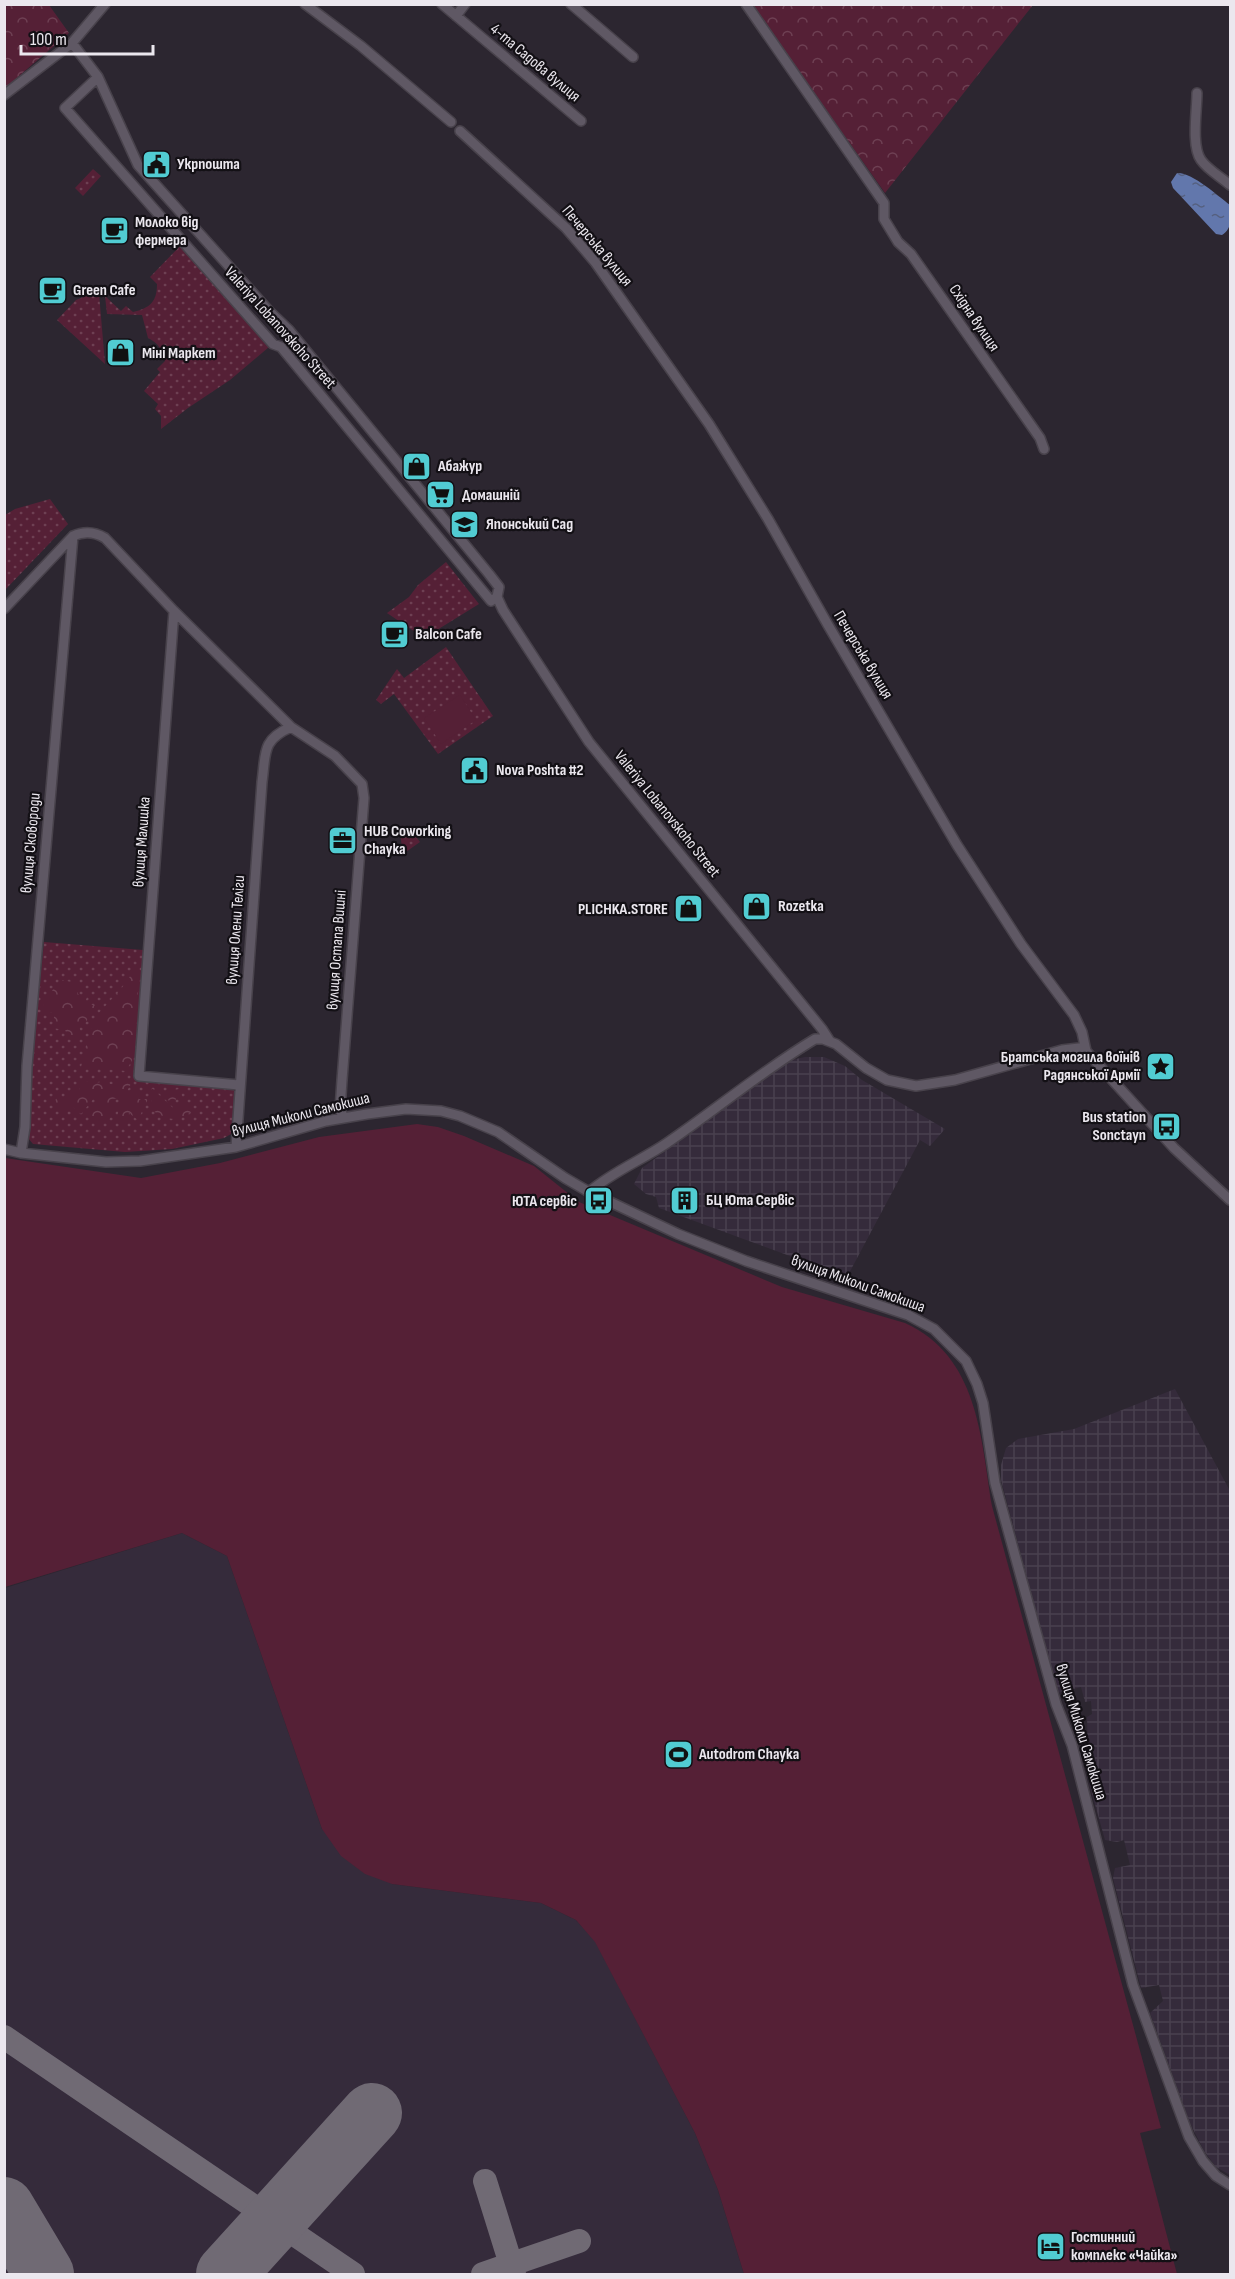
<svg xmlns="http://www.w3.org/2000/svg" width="1235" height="2279" font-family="'Sofia Sans Condensed',sans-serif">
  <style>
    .built { fill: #352b3b }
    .industrial { fill: url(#industrial-grid) }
    .grass { fill: url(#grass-dots) }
    .forest { fill: url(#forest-crowns) }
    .pitch { fill: #552036 }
    .water { fill: url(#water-ripples) }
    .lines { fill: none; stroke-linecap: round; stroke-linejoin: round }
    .taxiway { stroke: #706a74; stroke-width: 24 }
    .runway { stroke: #706a74; stroke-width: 60 }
    .minor-casing { stroke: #48424b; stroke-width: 12 }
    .minor { stroke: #5f5864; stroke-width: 9 }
    .labels { text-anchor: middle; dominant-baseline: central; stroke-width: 4.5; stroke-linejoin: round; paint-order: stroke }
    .street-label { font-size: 16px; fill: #ebe7ee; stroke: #131015 }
    .poi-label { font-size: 16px; font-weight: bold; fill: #ebe7ee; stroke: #131015; text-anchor: start }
  </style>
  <defs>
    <pattern id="industrial-grid" width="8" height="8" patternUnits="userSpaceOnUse" patternTransform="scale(1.5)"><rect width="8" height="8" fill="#352b3b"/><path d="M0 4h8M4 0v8" fill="none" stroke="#49404e"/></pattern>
    <pattern id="grass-dots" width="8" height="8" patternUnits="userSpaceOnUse" patternTransform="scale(1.5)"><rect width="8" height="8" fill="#552036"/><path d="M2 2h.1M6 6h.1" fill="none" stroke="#6e4053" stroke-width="1.8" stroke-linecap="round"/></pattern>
    <pattern id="forest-crowns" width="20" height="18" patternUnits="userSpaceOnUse" patternTransform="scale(1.5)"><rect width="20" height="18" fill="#552036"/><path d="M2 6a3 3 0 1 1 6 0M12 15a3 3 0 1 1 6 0" fill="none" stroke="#6e4053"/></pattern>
    <pattern id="water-ripples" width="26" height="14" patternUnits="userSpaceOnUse" patternTransform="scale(1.5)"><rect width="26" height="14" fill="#6277ac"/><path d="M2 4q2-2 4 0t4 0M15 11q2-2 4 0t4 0" fill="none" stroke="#55607f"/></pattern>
  </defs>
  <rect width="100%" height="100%" fill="#2c2630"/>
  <path class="built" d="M182 1533 227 1556 322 1829 392 1884 541 1903 576 1920 595 1941 695 2133 718 2190 744 2274H5V1588Z"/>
  <path class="industrial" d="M805 1057H824L845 1066 862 1080 945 1129 930 1146 920 1140 847 1277 659 1208 656 1197 646 1194 634 1184 642 1168 791 1060Z
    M1175 1389 1230 1491V2175L1216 2167 1204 2151 1190 2123 1150 2013 1163 2001 1159 1985 1141 1988 1113 1878 1115 1868 1130 1865 1124 1840 1117 1842 1105 1840 1089 1783 1087 1717 1092 1714 1091 1701 1085 1702 1081 1687 1058 1693 1001 1480V1465L1006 1448 1018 1439 1074 1429Z"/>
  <path class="grass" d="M93 169 101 176 83 196 75 188Z
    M181 245 269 347 230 380 188 408 161 429V416L155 409 158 404 144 391 160 372 157 369 165 361C162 349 158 343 148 338L142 315 107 314 105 296 121 311 126 306 133 312C150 308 157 302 157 284L150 277Z
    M98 291 99 293 105 364 57 320 76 300Z
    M50 499 68 524 5 590V515L15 509Z
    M446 562 479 604 424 638 387 613 409 597 418 585Z
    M446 647 493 716 438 754 394 694 381 704 376 700 397 669 404 678Z
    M408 826 420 842 403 854 400 833Z
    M44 942 143 950 136 1079 232 1088 237 1093 235 1126 231 1134 224 1138 172 1149 125 1152 33 1144 28 1138 31 1071Z"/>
  <path class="forest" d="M5 4 49 5 69 33 5 88Z
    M752 5H1033L885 193Z
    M133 972 139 973 135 1055 126 1071 81 1067 91 1029 98 1014 121 989Z
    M60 980 78 983V994L87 997 84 1005H96L84 1025 79 1026 81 1033 76 1040H70L65 1030 52 1028 55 1012 44 1013 43 1003Z
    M125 1079 132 1082 127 1091 135 1090 139 1099H148L138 1120 129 1113 127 1121 116 1123 121 1098 112 1099C114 1110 114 1116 105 1123L94 1122 90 1112 99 1101 95 1097 81 1114 70 1105 63 1111 52 1105 58 1096 67 1098 69 1091 79 1092 81 1080 95 1083 106 1081 110 1084 117 1085 119 1080Z
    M152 1088 173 1108 181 1101 177 1095 175 1102 167 1100 169 1091 179 1089 186 1106 193 1111C174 1123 170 1120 151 1110Z"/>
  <path class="pitch" d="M460 695 476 720 441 744 424 718Z
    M417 1124 438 1127 464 1136 534 1166 579 1202 782 1287 905 1323C978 1356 981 1437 992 1506L1161 2128 1140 2133 1177 2274H744L718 2190 695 2133 595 1942 576 1920 541 1903 392 1884 365 1874 341 1856 322 1829 227 1556 182 1533 5 1587V1158L141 1178 220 1163 319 1137Z"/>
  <path class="water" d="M1177 173C1192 172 1218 196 1230 205 1231 217 1233 228 1222 235L1216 234 1173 188 1171 182Z"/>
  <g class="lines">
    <path class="taxiway" d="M4 2037 353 2274
      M485 2181 514 2274
      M483 2274 579 2241"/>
    <path class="runway" d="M4 2207 44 2274
      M226 2274 372 2113"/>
    <defs>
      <path id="minor" d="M305 4 361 46 451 122
        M442 4 581 121
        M571 4 633 57
        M746 4 884 203V219L898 242 911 254 1040 438 1044 449
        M456 16 465 4
        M72 43 98 77 138 165 269 311 289 330 489 574 499 587 497 597 503 610 589 742 822 1029 829 1040
        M98 77 65 108 273 344 281 347 491 601 497 597
        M1197 93C1197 110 1191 146 1201 160 1208 170 1221 177 1230 185
        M4 95 72 43 105 4
        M460 131 566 228 595 262 709 424 768 519 828 625 957 845 1021 944 1074 1015 1082 1032 1086 1051 1174 1148 1230 1200
        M4 609 73 536C84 531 95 532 105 538L174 611 291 727 335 756 362 784 364 798 342 1080 340 1110 344 1118
        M174 611 139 1076 239 1085
        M236 1147 262 782C266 754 261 740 291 727
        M4 1149 21 1153 106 1162 140 1161 236 1147 326 1121 367 1114 406 1109 441 1111 460 1116 498 1132 565 1178 589 1192 678 1234 746 1261 908 1315 934 1329 966 1361 977 1384 983 1403 995 1483 1056 1704 1072 1745 1133 1985 1189 2137 1203 2161 1216 2176 1230 2185
        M21 1153 25 1127 27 1066 73 536
        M589 1192C612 1172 642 1160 667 1143 717 1109 763 1070 815 1039H823L836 1044 866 1068 887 1080 916 1086 955 1080 1062 1050 1079 1048 1086 1051"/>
    </defs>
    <use href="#minor" class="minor-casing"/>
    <use href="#minor" class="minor"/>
  </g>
  <defs>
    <symbol id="civic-square" viewBox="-11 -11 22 22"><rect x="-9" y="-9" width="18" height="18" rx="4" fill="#51ccd2" stroke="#131015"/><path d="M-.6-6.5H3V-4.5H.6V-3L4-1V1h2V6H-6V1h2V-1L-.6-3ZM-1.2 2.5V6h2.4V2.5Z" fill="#111"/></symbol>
    <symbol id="cafe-square" viewBox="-11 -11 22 22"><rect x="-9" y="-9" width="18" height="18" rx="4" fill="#51ccd2" stroke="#131015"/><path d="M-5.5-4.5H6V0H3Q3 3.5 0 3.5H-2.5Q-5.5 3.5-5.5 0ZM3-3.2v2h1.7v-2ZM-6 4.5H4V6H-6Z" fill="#111"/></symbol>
    <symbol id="shop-square" viewBox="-11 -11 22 22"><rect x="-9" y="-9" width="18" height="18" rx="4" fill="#51ccd2" stroke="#131015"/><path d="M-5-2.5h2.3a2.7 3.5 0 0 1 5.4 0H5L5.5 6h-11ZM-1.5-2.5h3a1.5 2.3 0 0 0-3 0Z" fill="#111"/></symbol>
    <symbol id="supermarket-square" viewBox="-11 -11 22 22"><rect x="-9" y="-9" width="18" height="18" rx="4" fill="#51ccd2" stroke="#131015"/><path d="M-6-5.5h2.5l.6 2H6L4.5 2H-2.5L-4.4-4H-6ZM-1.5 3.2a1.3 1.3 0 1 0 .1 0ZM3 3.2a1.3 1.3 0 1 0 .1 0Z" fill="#111"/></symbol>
    <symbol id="school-square" viewBox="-11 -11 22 22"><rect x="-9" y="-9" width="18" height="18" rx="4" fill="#51ccd2" stroke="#131015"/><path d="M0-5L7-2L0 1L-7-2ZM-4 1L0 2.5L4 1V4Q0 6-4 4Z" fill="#111"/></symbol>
    <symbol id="office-square" viewBox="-11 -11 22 22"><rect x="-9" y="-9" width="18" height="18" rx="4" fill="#51ccd2" stroke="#131015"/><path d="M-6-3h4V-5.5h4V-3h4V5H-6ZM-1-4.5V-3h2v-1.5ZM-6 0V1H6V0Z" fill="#111"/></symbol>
    <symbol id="sight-square" viewBox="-11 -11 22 22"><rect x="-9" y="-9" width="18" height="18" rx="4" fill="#51ccd2" stroke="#131015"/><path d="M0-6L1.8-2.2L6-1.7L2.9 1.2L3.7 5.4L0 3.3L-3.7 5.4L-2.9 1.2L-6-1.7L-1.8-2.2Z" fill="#111"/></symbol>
    <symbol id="bus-square" viewBox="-11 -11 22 22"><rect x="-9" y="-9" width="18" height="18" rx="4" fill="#51ccd2" stroke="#131015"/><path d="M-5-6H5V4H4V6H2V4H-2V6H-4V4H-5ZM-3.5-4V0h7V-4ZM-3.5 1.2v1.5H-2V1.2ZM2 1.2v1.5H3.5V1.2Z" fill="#111"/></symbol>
    <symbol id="building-square" viewBox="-11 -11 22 22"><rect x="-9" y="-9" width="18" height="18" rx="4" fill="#51ccd2" stroke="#131015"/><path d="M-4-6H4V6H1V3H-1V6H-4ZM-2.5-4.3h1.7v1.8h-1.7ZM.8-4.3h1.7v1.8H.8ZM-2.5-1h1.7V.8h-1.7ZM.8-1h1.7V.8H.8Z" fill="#111"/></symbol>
    <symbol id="stadium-square" viewBox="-11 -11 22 22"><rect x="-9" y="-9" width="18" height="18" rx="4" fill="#51ccd2" stroke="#131015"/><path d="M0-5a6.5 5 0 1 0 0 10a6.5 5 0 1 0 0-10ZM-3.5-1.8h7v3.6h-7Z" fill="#111"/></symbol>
    <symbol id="hotel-square" viewBox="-11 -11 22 22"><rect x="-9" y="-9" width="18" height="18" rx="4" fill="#51ccd2" stroke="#131015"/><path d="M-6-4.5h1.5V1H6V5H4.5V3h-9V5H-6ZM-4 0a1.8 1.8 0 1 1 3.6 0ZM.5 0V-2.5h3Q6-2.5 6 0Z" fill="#111"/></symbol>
  </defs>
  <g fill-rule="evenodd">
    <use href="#civic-square" x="140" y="148" width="33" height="33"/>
    <use href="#cafe-square" x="98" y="214" width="33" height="33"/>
    <use href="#cafe-square" x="36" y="274" width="33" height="33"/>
    <use href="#shop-square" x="104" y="336" width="33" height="33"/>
    <use href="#shop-square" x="400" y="450" width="33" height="33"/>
    <use href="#supermarket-square" x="424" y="478" width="33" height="33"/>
    <use href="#school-square" x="448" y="508" width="33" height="33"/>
    <use href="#cafe-square" x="378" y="618" width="33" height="33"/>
    <use href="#civic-square" x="458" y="754" width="33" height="33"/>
    <use href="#office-square" x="326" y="824" width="33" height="33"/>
    <use href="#shop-square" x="740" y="890" width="33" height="33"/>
    <use href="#shop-square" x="672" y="892" width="33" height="33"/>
    <use href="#sight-square" x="1144" y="1050" width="33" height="33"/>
    <use href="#bus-square" x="1150" y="1110" width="33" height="33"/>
    <use href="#building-square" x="668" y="1184" width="33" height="33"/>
    <use href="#bus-square" x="582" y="1184" width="33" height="33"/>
    <use href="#stadium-square" x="662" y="1738" width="33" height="33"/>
    <use href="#hotel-square" x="1034" y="2230" width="33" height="33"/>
  </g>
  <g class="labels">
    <g class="street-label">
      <text transform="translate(535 63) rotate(40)">4-та Садова вулиця</text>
      <text transform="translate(597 246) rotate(50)">Печерська вулиця</text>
      <text transform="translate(974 318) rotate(56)">Східна вулиця</text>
      <text transform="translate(280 328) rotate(48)">Valeriya Lobanovskoho Street</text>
      <text transform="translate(863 655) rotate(59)">Печерська вулиця</text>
      <text transform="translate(667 814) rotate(51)">Valeriya Lobanovskoho Street</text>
      <text transform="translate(142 842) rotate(-86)">вулиця Малишка</text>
      <text transform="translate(31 843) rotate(-85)">вулиця Сковороди</text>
      <text transform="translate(236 930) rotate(-86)">вулиця Олени Теліги</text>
      <text transform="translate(337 950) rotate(-86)">вулиця Остапа Вишні</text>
      <text transform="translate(301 1115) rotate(-14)">вулиця Миколи Самокиша</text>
      <text transform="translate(858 1284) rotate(20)">вулиця Миколи Самокиша</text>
      <text transform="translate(1081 1732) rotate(73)">вулиця Миколи Самокиша</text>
    </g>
    <g class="poi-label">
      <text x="177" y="164">Укрпошта</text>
      <text x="135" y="222">Молоко від<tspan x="135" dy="18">фермера</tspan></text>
      <text x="73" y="290">Green Cafe</text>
      <text x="142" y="353">Міні Маркет</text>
      <text x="438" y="466">Абажур</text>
      <text x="462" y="495">Домашній</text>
      <text x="486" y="524">Японський Сад</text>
      <text x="415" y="634">Balcon Cafe</text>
      <text x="496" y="770">Nova Poshta #2</text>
      <text x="364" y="831">HUB Coworking<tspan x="364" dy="18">Chayka</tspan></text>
      <text x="778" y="906">Rozetka</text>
      <text x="668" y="909" text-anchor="end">PLICHKA.STORE</text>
      <text x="1140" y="1057" text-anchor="end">Братська могила воїнів<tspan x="1140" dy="18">Радянської Армії</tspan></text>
      <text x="1146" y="1117" text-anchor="end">Bus station<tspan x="1146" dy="18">Sonctayn</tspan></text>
      <text x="706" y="1200">БЦ Юта Сервіс</text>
      <text x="577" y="1201" text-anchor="end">ЮТА сервіс</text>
      <text x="699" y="1754">Autodrom Chayka</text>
      <text x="1071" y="2237">Гостинний<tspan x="1071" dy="18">комплекс «Чайка»</tspan></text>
    </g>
  </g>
  <rect width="1235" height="2279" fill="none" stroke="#ebe7ee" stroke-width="12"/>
  <path d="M21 45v9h132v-9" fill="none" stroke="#ebe7ee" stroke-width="3"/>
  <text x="30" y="45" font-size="18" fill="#ebe7ee" stroke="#131015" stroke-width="4.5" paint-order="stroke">100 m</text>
</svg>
